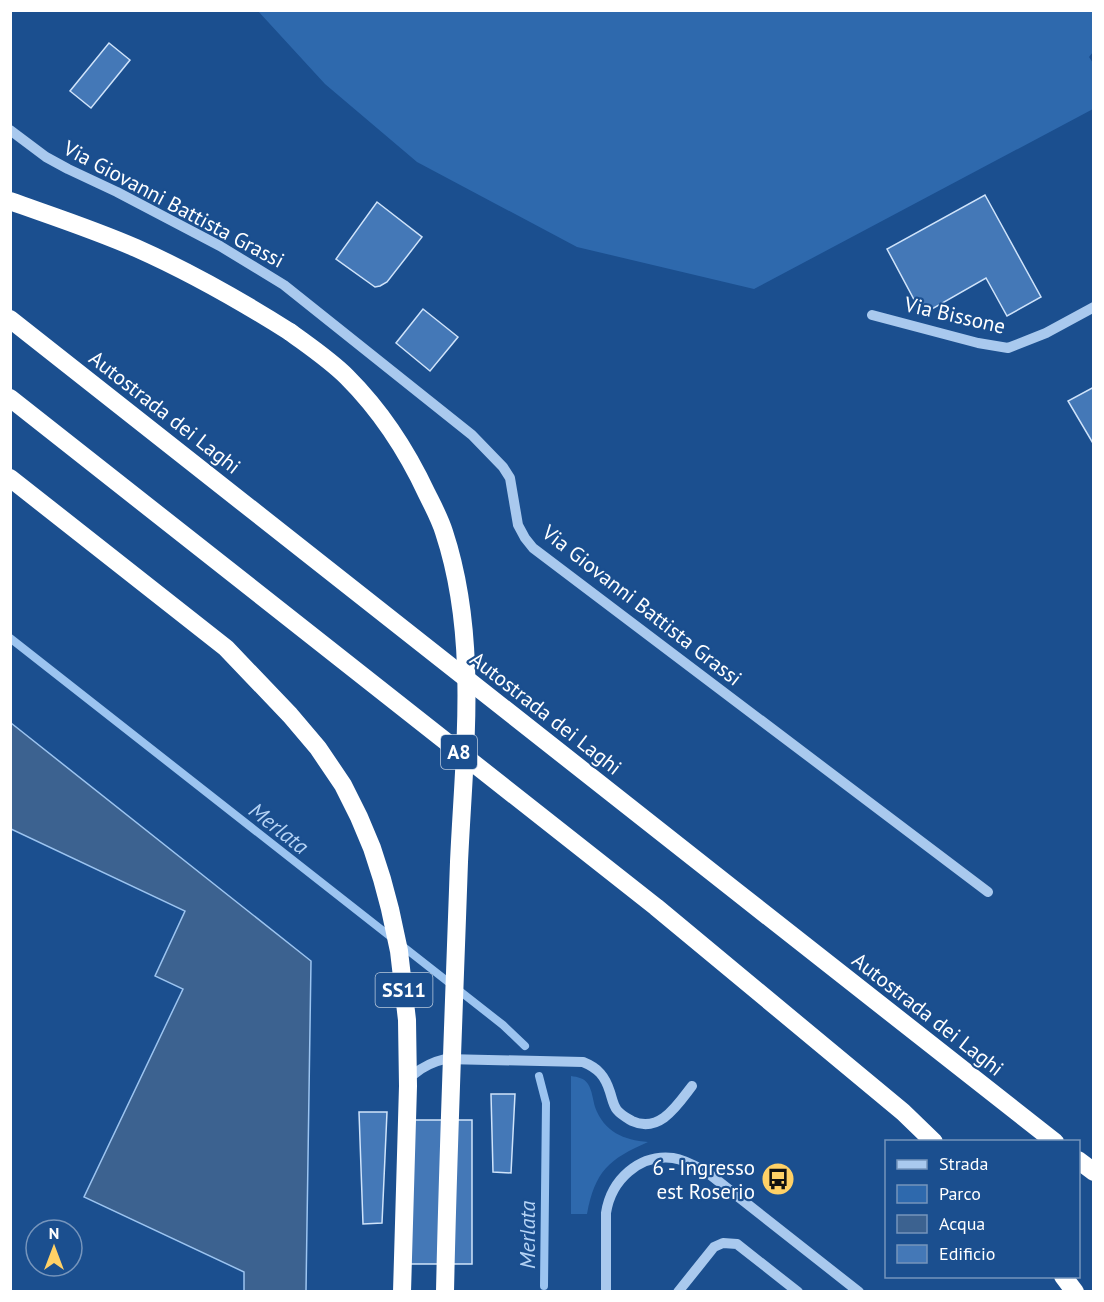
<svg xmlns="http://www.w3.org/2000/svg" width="1104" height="1302" font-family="'PT Sans',sans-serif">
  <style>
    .green { fill: #2e69ad }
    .water { fill: #3c6290; stroke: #9cc4f0; stroke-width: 1.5 }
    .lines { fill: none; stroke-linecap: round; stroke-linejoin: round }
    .stream { stroke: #9cc4f0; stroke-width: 8 }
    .building { fill: #4478b7; stroke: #cfe3fa; stroke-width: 1.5 }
    .minor { stroke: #a9c9ee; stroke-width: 10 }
    .highway { stroke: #fff; stroke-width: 18 }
    .highway-bridge { stroke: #fff; stroke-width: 18 }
    .labels { text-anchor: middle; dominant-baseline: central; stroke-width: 4.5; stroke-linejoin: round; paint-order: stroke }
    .shield { fill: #1b4f8f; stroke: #bbcadd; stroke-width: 1.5 }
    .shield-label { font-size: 20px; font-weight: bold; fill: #fff }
    .street-label { font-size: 21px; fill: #fff; stroke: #1b4f8f }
    .poi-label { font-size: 21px; fill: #fff; stroke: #1b4f8f; text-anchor: end }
    .water-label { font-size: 22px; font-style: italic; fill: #b5d3f5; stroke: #1b4f8f }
  </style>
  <rect width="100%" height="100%" fill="#1b4f8f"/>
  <path class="green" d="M258 11H1093V52L1089 57 1093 63V109L754 289 577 247 417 162 325 84Z
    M571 1076C578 1077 584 1078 588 1084 592 1090 593 1100 595 1107 604 1132 624 1140 648 1142 609 1159 595 1171 587 1214H571Z"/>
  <path class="water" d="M11 723 311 961 306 1291H244V1272L84 1197 183 989 155 976 185 911 11 829Z"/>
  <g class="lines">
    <path class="stream" d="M10 638 503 1025 525 1046
      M539 1076 546 1103 544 1286"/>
  </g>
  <path class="building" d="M109 43 130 60 91 108 70 91Z
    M985 195 1041 297 1007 316 986 278 932 309 917 305 887 249Z
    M377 202 422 237 387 282 380 286 375 287 336 259Z
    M423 309 458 337 430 371 396 343Z
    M1094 387V445L1068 401Z
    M491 1094H515L511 1173 493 1172Z
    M359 1112H387L382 1223 363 1224Z
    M401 1120H472V1264H401Z"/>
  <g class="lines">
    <path class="minor" d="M10 130 46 157 68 169 117 192 220 246 284 285 472 435 503 467 510 478 518 525 525 538 533 548 988 892
      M872 315 978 343 1008 348 1046 333 1094 307
      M414 1074C424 1066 432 1062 445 1059L583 1062C598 1068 605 1076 610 1092 612 1098 613 1105 617 1110 621 1115 627 1118 632 1121 660 1134 678 1104 692 1086
      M606 1292V1213C611 1180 639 1154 673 1158 686 1160 697 1167 708 1173L859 1292
      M678 1292 714 1247 723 1243 737 1244 798 1292"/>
    <path class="highway" d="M10 201C52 216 95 230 136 248 190 272 241 301 290 332
      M10 319 737 892 1055 1142
      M10 398 656 907 903 1112 934 1142
      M10 478 226 648 290 715 318 748 343 785 359 817 372 848 382 879 390 909 399 951 407 1020 408 1086 402 1292
      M1078 1160 1094 1172
      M1063 1276 1075 1292"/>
    <path class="highway-bridge" d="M290 332C309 346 330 360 347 377 381 411 407 451 427 494 433 506 440 519 444 532 479 638 464 752 459 862 454 1005 448 1148 445 1292"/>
  </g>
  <defs>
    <symbol id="bus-disc" viewBox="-11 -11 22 22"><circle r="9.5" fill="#ffd166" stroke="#1b4f8f"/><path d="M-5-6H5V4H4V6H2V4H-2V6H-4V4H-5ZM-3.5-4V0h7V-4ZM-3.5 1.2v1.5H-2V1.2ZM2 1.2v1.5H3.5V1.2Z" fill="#111"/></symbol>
  </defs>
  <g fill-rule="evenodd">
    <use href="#bus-disc" x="759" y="1160" width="38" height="38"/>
  </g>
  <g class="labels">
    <g class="shield">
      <rect x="441" y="735" width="36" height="34" rx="4.5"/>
      <rect x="375.5" y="973" width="57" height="34" rx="4.5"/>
    </g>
    <g class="shield-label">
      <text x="459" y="752">A8</text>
      <text x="404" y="990">SS11</text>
    </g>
    <g class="street-label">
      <text transform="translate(174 204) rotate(28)">Via Giovanni Battista Grassi</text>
      <text transform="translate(955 315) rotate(13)">Via Bissone</text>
      <text transform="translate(165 412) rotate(38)">Autostrada dei Laghi</text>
      <text transform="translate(642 605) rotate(38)">Via Giovanni Battista Grassi</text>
      <text transform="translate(546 713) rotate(38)">Autostrada dei Laghi</text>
      <text transform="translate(928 1014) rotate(38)">Autostrada dei Laghi</text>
    </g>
    <g class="poi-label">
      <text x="755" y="1167">6 - Ingresso<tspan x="755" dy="24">est Roserio</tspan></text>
    </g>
    <g class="water-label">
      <text transform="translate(279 828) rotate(38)">Merlata</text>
      <text transform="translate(527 1235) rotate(-90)">Merlata</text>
    </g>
  </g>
  <rect width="1104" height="1302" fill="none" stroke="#ffffff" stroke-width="24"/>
  <rect x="885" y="1140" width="195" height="138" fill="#1b4f8f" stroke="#7695bc" stroke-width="1.5"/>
  <rect x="897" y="1160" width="30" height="9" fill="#a9c9ee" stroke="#7695bc" stroke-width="1.5"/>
  <text x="939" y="1170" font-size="18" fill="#ffffff">Strada</text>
  <rect x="897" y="1185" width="30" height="18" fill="#2e69ad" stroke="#7695bc" stroke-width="1.5"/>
  <text x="939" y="1200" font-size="18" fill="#ffffff">Parco</text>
  <rect x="897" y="1215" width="30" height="18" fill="#3c6290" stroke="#7695bc" stroke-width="1.5"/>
  <text x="939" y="1230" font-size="18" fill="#ffffff">Acqua</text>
  <rect x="897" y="1245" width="30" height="18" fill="#4478b7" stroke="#7695bc" stroke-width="1.5"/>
  <text x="939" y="1260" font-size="18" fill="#ffffff">Edificio</text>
  <g transform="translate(54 1248)"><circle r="28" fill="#1b4f8f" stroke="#7695bc" stroke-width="1.5"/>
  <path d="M0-4.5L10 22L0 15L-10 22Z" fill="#ffd166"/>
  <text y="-9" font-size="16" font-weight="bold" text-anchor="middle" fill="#ffffff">N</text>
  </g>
</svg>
